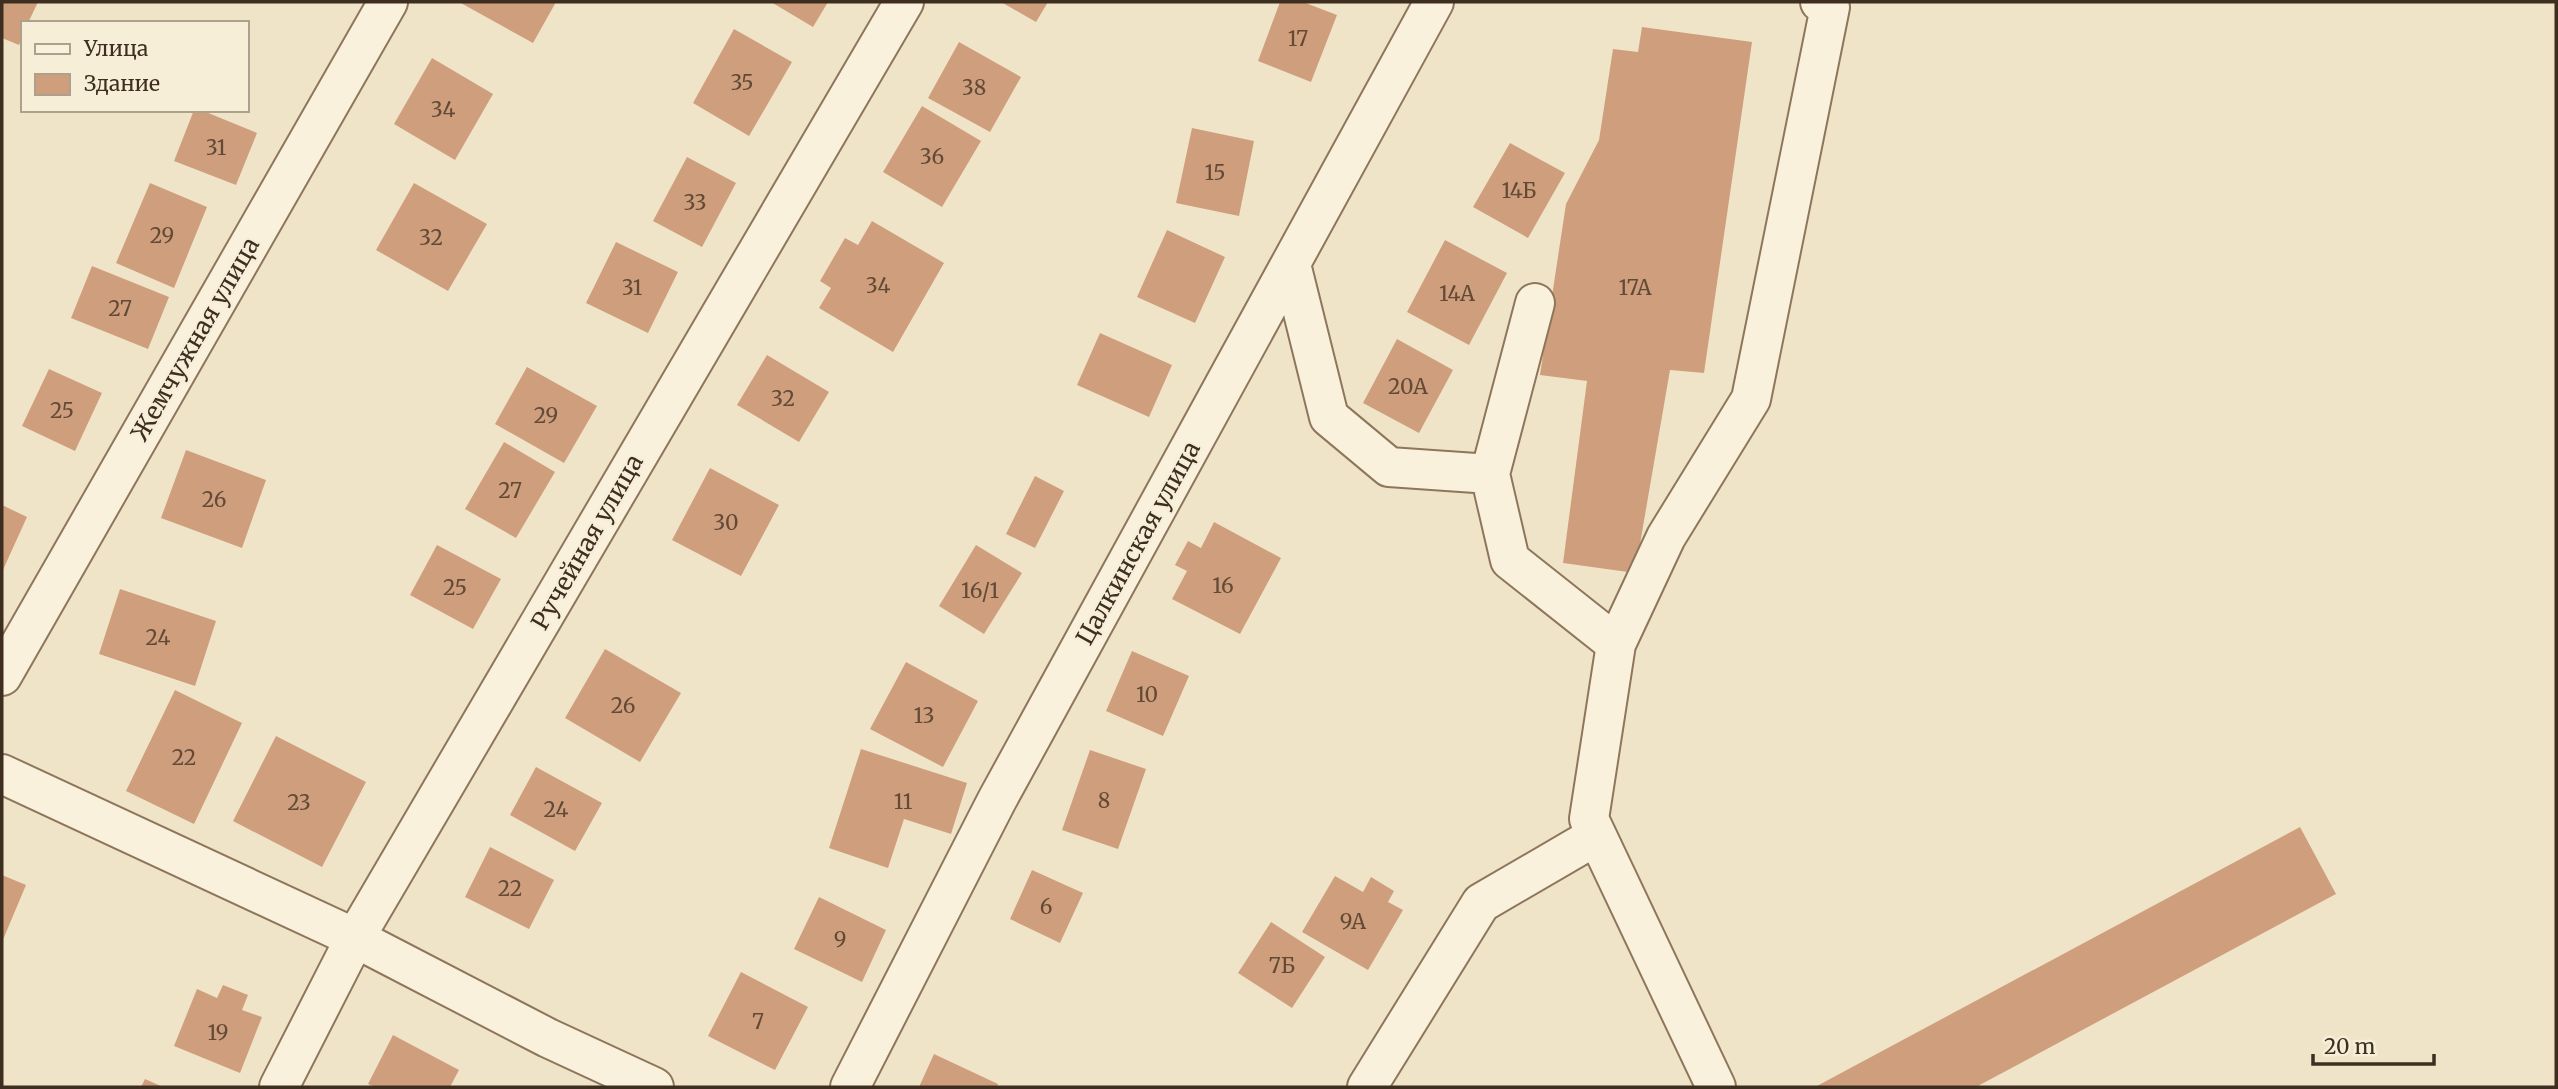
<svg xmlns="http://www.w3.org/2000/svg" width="2558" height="1089" font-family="Merriweather,serif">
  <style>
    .building { fill: #cf9f7d }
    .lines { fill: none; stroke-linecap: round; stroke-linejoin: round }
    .minor-casing { stroke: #8d765c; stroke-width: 42 }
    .minor { stroke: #faf1dc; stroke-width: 38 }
    .labels { text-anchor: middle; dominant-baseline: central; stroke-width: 5; stroke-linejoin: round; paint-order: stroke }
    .number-label { font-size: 21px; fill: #624a37 }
    .street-label { font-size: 24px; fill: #3d2e20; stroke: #f7eed8 }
  </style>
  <rect width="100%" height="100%" fill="#f0e4c8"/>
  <path class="building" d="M2 2H38L28 23H23V36L19 45 2 38Z
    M459 2H556L533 43Z
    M771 2H828L813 27Z
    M1001 2H1048L1036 22Z
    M1280 2H1303L1337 15 1311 82 1258 61Z
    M1642 27 1752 42 1704 373 1670 370 1635 573 1563 563 1587 381 1540 375 1566 204 1599 140 1613 49 1638 52Z
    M734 29 792 62 749 136 693 103Z
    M959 42 1021 77 990 132 928 98Z
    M432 58 493 94 455 160 394 124Z
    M922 106 981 141 942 207 883 172Z
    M194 110H201L257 133 236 185 174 161Z
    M1192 128 1254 141 1239 216 1176 203Z
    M1510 143 1565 173 1528 238 1473 207Z
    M687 157 736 183 702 247 653 221Z
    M150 183 207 207 174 288 116 263Z
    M414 183 487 224 448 291 376 250Z
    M872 221 944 263 893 352 819 308 831 288 820 281 845 238 858 245Z
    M1167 230 1225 257 1195 323 1137 297Z
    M1445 240 1507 273 1469 345 1407 312Z
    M616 242 678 272 648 333 586 303Z
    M92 266 169 297 148 349 71 318Z
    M1100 333 1172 365 1149 417 1077 385Z
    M1397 339 1453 370 1419 433 1363 403Z
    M767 355 829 392 799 442 737 405Z
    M527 367 597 406 564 463 495 424Z
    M49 369 102 393 75 451 22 426Z
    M504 442 555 472 516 538 465 509Z
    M186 450 266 480 242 548 161 518Z
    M710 468 779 505 741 576 672 540Z
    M1035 476 1064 491 1035 548 1006 534Z
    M2 505 27 517 2 572Z
    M1214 522 1281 558 1240 634 1172 599 1187 571 1175 565 1188 541 1201 548Z
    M437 545 501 579 473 629 410 595Z
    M976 545 1022 573 984 634 939 606Z
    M120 589 216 621 195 686 99 654Z
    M605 649 681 693 640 762 565 718Z
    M1132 651 1189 676 1163 736 1106 711Z
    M906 662 978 701 943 767 870 729Z
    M175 690 242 723 194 824 126 791Z
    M276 736 366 782 322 867 233 821Z
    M861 749 967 783 951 834 904 819 888 868 829 848Z
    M1090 750 1146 769 1118 849 1062 830Z
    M536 767 602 803 575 851 510 815Z
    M2300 827 2336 894 1976 1087H1815Z
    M490 847 554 880 529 929 465 897Z
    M1032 870 1083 893 1060 943 1010 919Z
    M2 875 26 885 2 942Z
    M1335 876 1363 892 1371 877 1394 891 1388 902 1403 910 1368 970 1302 932Z
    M819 897 886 930 862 982 794 949Z
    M1271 922 1325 957 1292 1008 1238 973Z
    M741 972 808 1007 775 1070 708 1036Z
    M223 985 248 995 242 1010 262 1017 240 1073 174 1046 197 989 217 998Z
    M393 1035 459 1070 450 1087H375L368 1084Z
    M934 1054 998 1084 997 1087H919Z
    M145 1079 163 1087H141Z"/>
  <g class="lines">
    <defs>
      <path id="minor" d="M1291 264 1329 417 1389 467 1490 474 1535 303
        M1490 474 1510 560 1616 644
        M2 676 388 2
        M2 774 355 938 548 1038 654 1087
        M279 1087 355 938 904 2
        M850 1087 997 800 1434 2
        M1367 1087 1481 903 1596 836
        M1716 1087 1589 819 1616 644 1666 537 1751 399 1830 7 1820 2"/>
    </defs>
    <use href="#minor" class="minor-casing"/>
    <use href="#minor" class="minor"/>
  </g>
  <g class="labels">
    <g class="number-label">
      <text x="1298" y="38">17</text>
      <text x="742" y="82">35</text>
      <text x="974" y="87">38</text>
      <text x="443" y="109">34</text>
      <text x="216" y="147">31</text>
      <text x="932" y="156">36</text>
      <text x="1215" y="172">15</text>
      <text x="1519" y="190">14Б</text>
      <text x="695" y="202">33</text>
      <text x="162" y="235">29</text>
      <text x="431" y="237">32</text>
      <text x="878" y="285">34</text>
      <text x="632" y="287">31</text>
      <text x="1635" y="287">17А</text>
      <text x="1457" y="293">14А</text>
      <text x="120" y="308">27</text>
      <text x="1408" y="386">20А</text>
      <text x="783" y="398">32</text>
      <text x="62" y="410">25</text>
      <text x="546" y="415">29</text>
      <text x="510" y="490">27</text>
      <text x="214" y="499">26</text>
      <text x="726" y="522">30</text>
      <text x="1223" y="585">16</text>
      <text x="455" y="587">25</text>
      <text x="980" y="590">16/1</text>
      <text x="158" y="637">24</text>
      <text x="1147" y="694">10</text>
      <text x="623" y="705">26</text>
      <text x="924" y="715">13</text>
      <text x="184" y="757">22</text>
      <text x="1104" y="800">8</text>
      <text x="903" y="801">11</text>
      <text x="299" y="802">23</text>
      <text x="556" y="809">24</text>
      <text x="510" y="888">22</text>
      <text x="1046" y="906">6</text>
      <text x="1353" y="921">9А</text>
      <text x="840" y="939">9</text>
      <text x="1282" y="965">7Б</text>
      <text x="758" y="1021">7</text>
      <text x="218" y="1032">19</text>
    </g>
    <g class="street-label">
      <text transform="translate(195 339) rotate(-60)">Жемчужная улица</text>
      <text transform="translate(587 542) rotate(-60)">Ручейная улица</text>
      <text transform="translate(1138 543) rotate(-61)">Цалкинская улица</text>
    </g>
  </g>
  <rect width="2558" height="1089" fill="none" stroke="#3d2e20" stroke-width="7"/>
  <rect x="21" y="21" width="228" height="91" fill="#f7eed8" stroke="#ada18e" stroke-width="2"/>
  <rect x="35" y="44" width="35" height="10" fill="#faf1dc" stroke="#ada18e" stroke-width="2"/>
  <text x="84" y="56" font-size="21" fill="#3d2e20">Улица</text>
  <rect x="35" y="74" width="35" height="21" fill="#cf9f7d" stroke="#ada18e" stroke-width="2"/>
  <text x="84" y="91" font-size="21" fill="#3d2e20">Здание</text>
  <path d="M2313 1054v10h121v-10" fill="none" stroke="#3d2e20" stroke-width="3.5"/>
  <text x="2324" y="1054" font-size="21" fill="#3d2e20" stroke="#f7eed8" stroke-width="5" paint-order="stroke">20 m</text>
</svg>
